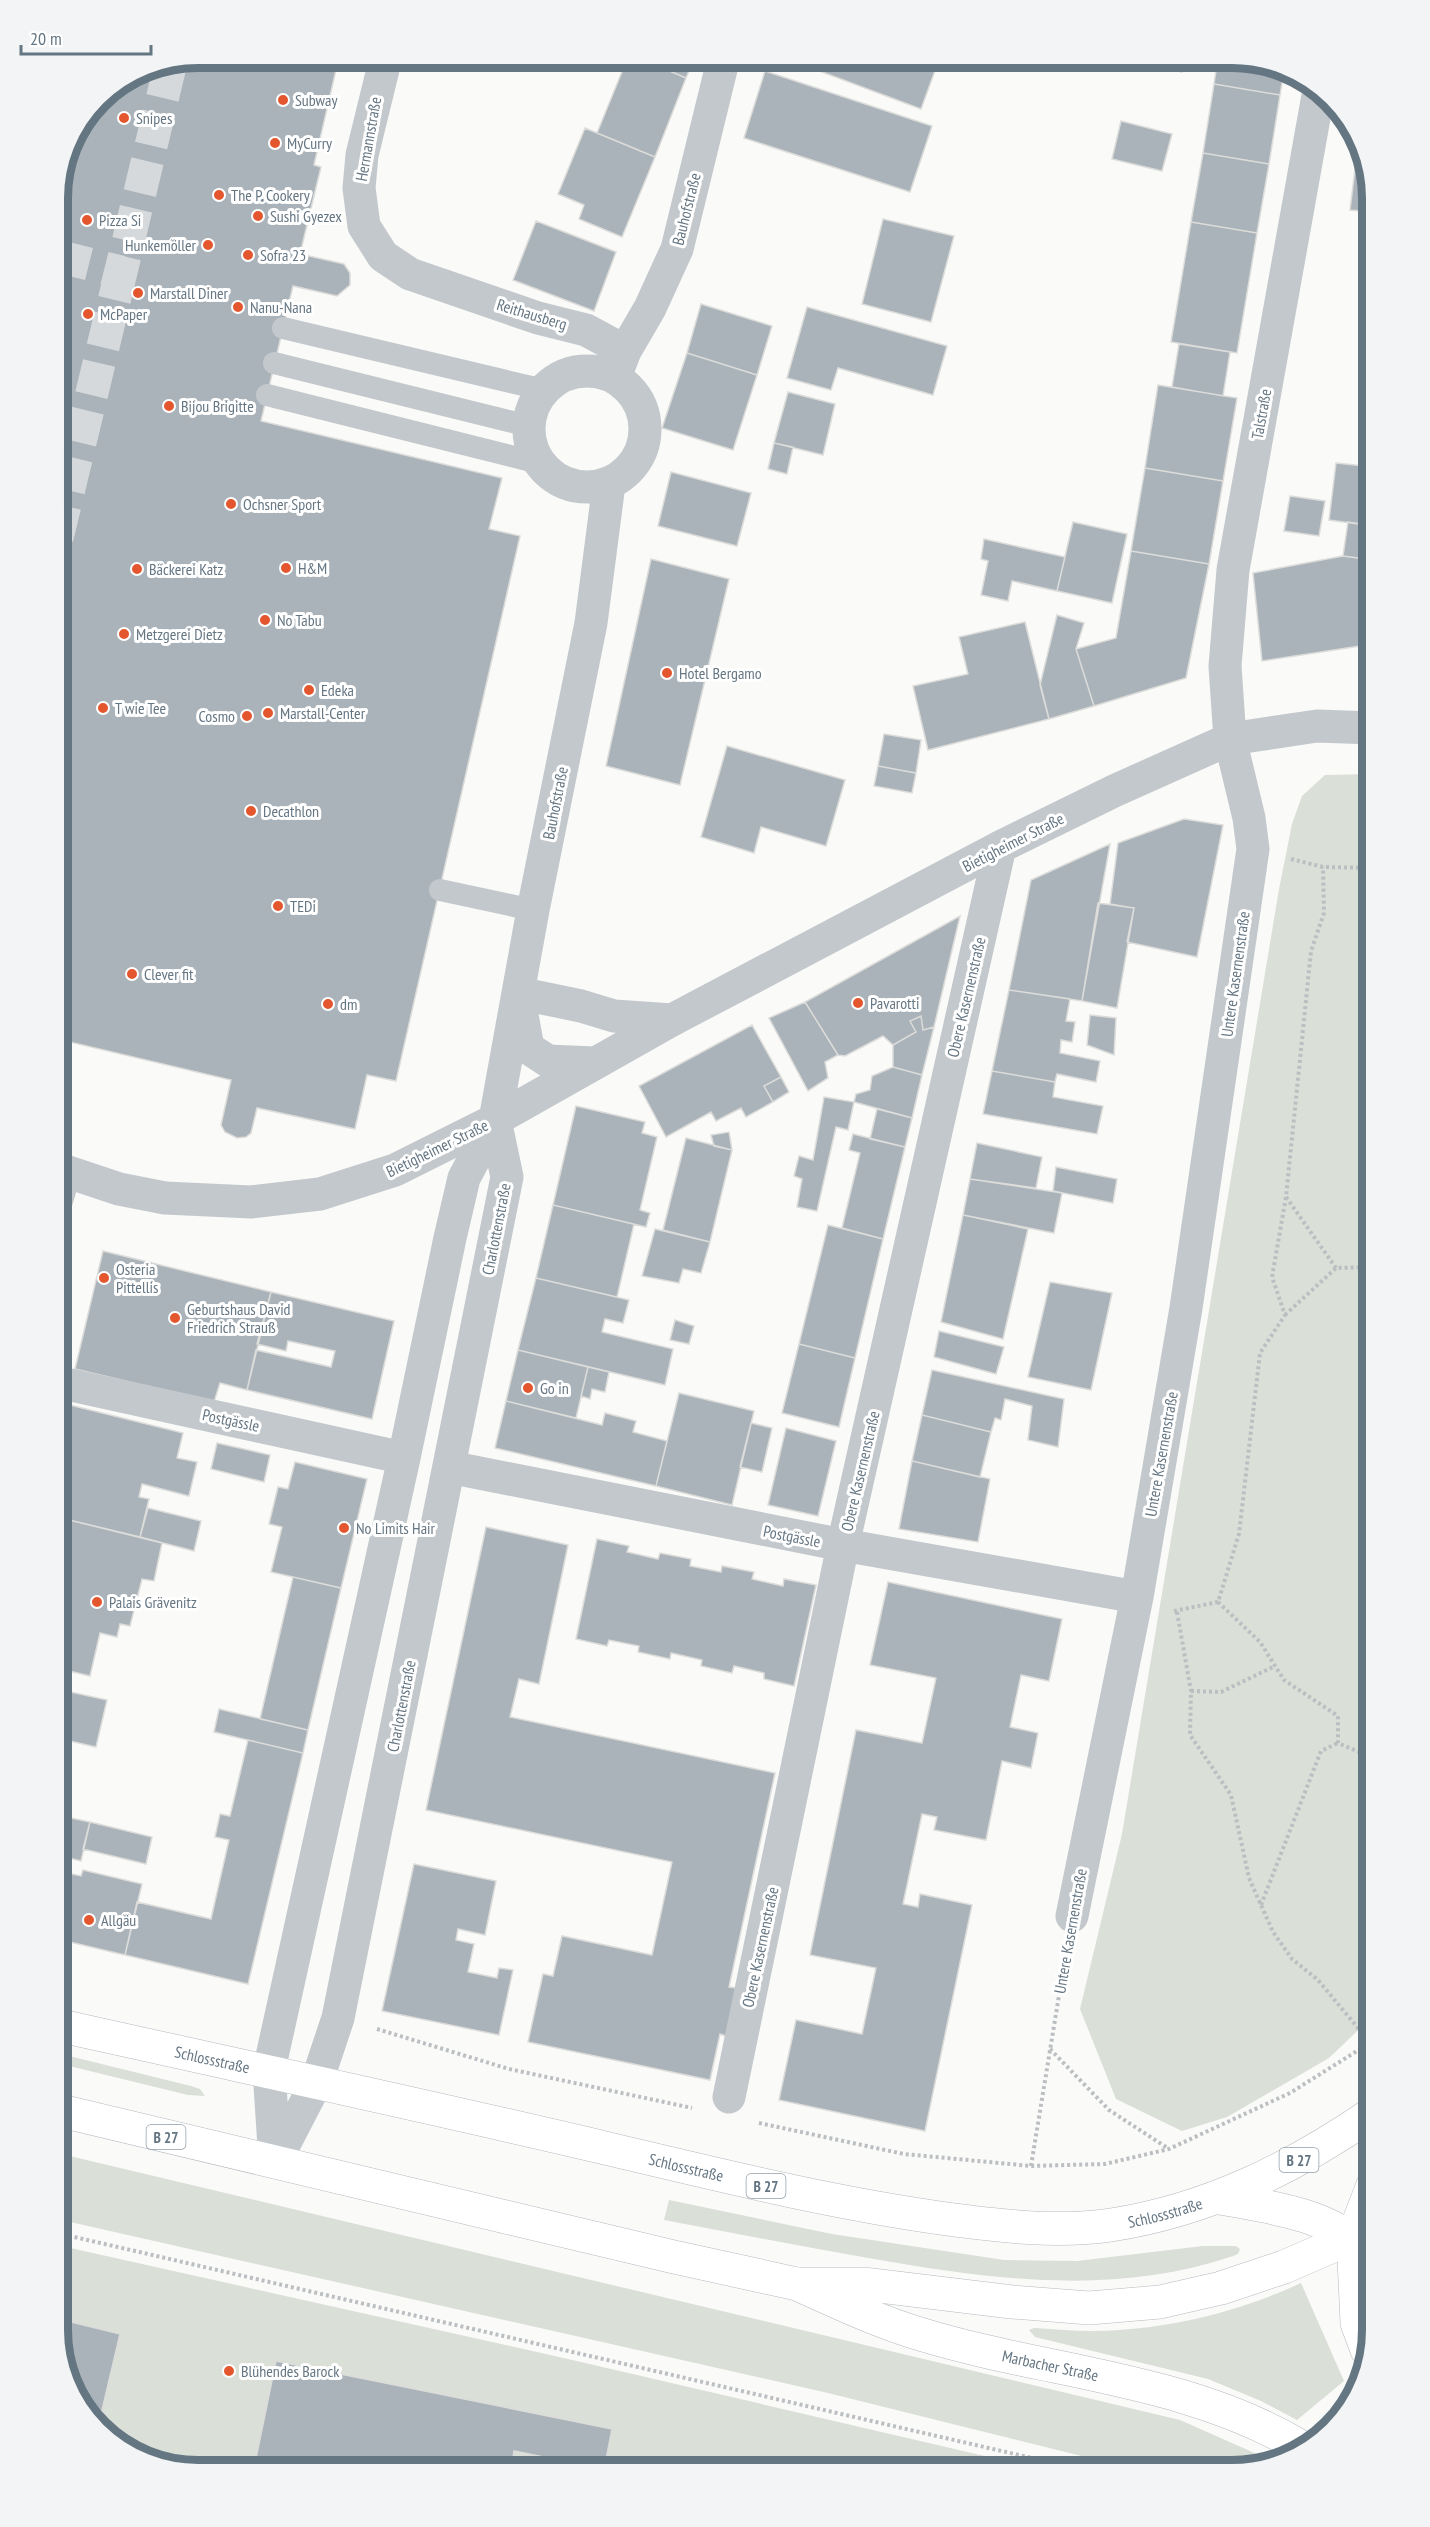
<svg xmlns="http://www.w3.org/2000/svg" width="1430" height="2527" font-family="'PT Sans Narrow',sans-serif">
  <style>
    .green { fill: #dadfd7 }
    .building { fill: #aab3b9; stroke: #dcdcda; stroke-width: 1.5 }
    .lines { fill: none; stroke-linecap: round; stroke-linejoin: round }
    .street-tunnel { stroke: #d5d9db; stroke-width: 33; stroke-dasharray: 33 16; stroke-linecap: butt }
    .secondary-casing { stroke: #b3babf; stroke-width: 34 }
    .primary-casing { stroke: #b5babe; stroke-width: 34 }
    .path { stroke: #bbbfc2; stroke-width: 4; stroke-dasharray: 3 3; stroke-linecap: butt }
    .lane { stroke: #c3c8cc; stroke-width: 22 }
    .street { stroke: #c3c8cc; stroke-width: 33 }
    .secondary { stroke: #fff; stroke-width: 33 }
    .primary { stroke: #fff; stroke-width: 33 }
    .poi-dot { fill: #e4572e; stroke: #fff; stroke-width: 2 }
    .labels { text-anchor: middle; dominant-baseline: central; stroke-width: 6; stroke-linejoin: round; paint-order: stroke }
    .shield { fill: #fff; stroke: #939fa8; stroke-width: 1.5 }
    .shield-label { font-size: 15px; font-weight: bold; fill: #657683 }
    .poi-label { font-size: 16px; fill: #657683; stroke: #fff; text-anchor: start }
    .street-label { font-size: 16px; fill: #657683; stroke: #fff }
    .rim { fill: none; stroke: #657683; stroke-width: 8 }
  </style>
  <rect width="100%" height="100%" fill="#fafaf8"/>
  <path class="green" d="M1373 774V2016L1329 2058 1227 2117 1182 2131 1116 2099 1080 2009 1122 1834 1279 889 1292 824 1302 796 1325 775Z
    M57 2053 191 2086 200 2089 205 2096 188 2095 57 2063Z
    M57 2153 1180 2420 1268 2459 1262 2463 1233 2470H1138L828 2393 57 2219Z
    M669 2200 832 2234 1004 2260 1077 2261 1203 2246H1236L1240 2249 1238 2254 1233 2256C1115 2296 994 2280 874 2259 804 2247 734 2233 664 2220Z
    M57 2245 568 2359 1045 2470H188L119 2446 71 2392 57 2330Z
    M1301 2283 1344 2381 1297 2420 1261 2401 1208 2379 1035 2337 1029 2330 1034 2328C1054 2329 1074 2331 1094 2331 1164 2330 1237 2313 1301 2283Z"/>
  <path class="building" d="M197 57H339L314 165 321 167 300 254 344 264 350 273V285L337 296 293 286 261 421 502 478 489 529 520 536 396 1081 367 1075 355 1129 257 1108 251 1133 246 1137 237 1138 225 1132 221 1125 231 1080 57 1039V188L68 143 98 98 144 68Z
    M628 57H637L686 78 655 157 597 133Z
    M637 57H695L686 78Z
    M782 57H940L921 109Z
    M1130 57H1185L1182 72 1129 60Z
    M1218 57H1242L1284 72 1280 95 1214 84Z
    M765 71 932 126 910 192 744 138Z
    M1214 84 1280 95 1269 164 1203 153Z
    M1121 121 1172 134 1162 171 1112 159Z
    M585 128 655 157 622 237 579 219 584 205 558 194Z
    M1359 136 1373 197V212L1350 210Z
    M1203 153 1269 164 1257 233 1191 222Z
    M883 219 954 236 931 322 862 304Z
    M536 221 616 252 594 311 513 280Z
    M1191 222 1257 233 1237 353 1171 342Z
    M701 304 772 326 757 375 687 353Z
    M807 307 947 346 933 395 838 368 831 390 787 378Z
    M1179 344 1230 352 1223 396 1172 387Z
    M687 353 757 375 733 450 662 428Z
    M1158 385 1237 398 1223 481 1145 468Z
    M788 392 835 404 823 455 774 443Z
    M774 443 793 447 787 474 768 469Z
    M1336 463 1373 467V526L1329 520Z
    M1145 468 1223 481 1209 564 1131 551Z
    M671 472 751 493 737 546 658 526Z
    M1290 496 1325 501 1319 536 1284 531Z
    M1073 522 1127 534 1112 603 1057 591Z
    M1348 522 1373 526V560L1343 556Z
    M984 539 1065 557 1057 591 1012 581 1008 601 981 595 988 561 981 559Z
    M1131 551 1209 564 1186 678 1094 706 1076 649 1116 638Z
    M1343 556 1373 560V644L1262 661 1253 573Z
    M651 559 729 579 680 785 606 766Z
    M1057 615 1084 623 1076 649 1094 706 1049 719 1040 685Z
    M1025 622 1049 719 928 750 913 686 968 674 959 637Z
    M884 734 921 740 916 773 878 766Z
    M727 746 845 780 826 846 761 827 754 853 701 837Z
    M878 766 916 773 912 793 874 786Z
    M1184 819 1223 825 1197 957 1127 942 1134 908 1110 904 1118 843Z
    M1110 844 1082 1001 1009 990 1031 880Z
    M1098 903 1134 908 1117 1008 1082 1001Z
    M960 916 934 1027 923 1030 921 1016 910 1021 916 1032 893 1045 883 1036 845 1056 838 1055 805 1002Z
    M1009 990 1070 999 1066 1021 1075 1022 1072 1042 1061 1040 1060 1053 1100 1061 1096 1082 1057 1074 1055 1082 992 1071Z
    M805 1002 838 1055 825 1062 828 1078 808 1091 769 1018Z
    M1090 1015 1116 1018 1114 1055 1087 1045Z
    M921 1016 923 1030 934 1027 922 1075 893 1067V1045L916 1032 910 1021Z
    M752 1025 781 1077 764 1086 773 1102 746 1117 741 1108 716 1121 711 1112 666 1137 639 1086Z
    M893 1067 922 1075 912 1118 854 1102 856 1094 870 1090 872 1076Z
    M992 1071 1055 1082 1053 1097 1103 1106 1097 1134 983 1114Z
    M781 1077 789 1092 773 1102 764 1086Z
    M824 1097 854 1102 848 1130 836 1127 817 1211 797 1207 802 1179 794 1176 799 1156 813 1160Z
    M576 1106 645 1122 642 1133 657 1137 640 1210 650 1213 646 1227 553 1205Z
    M877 1109 912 1118 905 1147 870 1139Z
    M729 1132 732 1150 714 1146 711 1135Z
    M853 1134 905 1147 883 1239 842 1228 860 1153 849 1150Z
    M686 1138 732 1150 710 1242 663 1230Z
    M1373 1142V1236L1366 1235Z
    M977 1143 1042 1157 1036 1188 970 1179Z
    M1056 1167 1117 1179 1113 1203 1053 1191Z
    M970 1179 1062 1193 1054 1233 963 1215Z
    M553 1205 634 1224 617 1297 536 1278Z
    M963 1215 1028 1229 1003 1339 941 1322Z
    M828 1225 883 1239 855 1358 799 1344Z
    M655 1229 710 1242 701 1273 683 1269 679 1283 642 1276Z
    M103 1251 271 1292 247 1390 220 1383 214 1402 75 1369Z
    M536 1278 629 1300 623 1323 605 1319 602 1332 673 1349 665 1385 518 1350Z
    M1050 1282 1112 1293 1091 1390 1028 1377Z
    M271 1292 394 1321 372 1419 247 1390 256 1350 331 1367 335 1351 288 1341 286 1351 257 1344Z
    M675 1320 694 1326 689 1344 670 1340Z
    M939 1331 1004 1347 996 1374 934 1357Z
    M799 1344 855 1358 839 1427 782 1413Z
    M518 1350 588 1367 576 1418 506 1401Z
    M588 1367 609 1372 605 1392 592 1389 590 1399 581 1396Z
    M932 1370 1064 1399 1058 1447 1028 1440 1032 1406 1005 1399 1001 1420 995 1418 991 1432 922 1415Z
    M679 1393 754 1411 732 1505 656 1486Z
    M506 1401 602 1425 605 1413 636 1421 633 1432 667 1441 656 1486 495 1448Z
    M70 1405 183 1433 177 1458 197 1462 189 1496 142 1484 139 1497 149 1499 140 1537 57 1517V1457Z
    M922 1415 991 1432 980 1477 912 1461Z
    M751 1423 772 1428 762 1472 740 1467Z
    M786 1428 836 1441 818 1516 768 1505Z
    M217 1443 270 1455 264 1482 211 1469Z
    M912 1461 990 1479 978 1542 899 1529Z
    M295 1462 367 1479 341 1588 271 1572 282 1527 269 1524 278 1487 288 1489Z
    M148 1508 201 1521 194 1551 140 1537Z
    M57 1517 162 1543 154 1581 142 1579 130 1626 120 1624 117 1637 100 1633 90 1676 57 1668Z
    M486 1527 568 1545 539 1684 519 1679 510 1717 775 1773 729 1987 737 1988 726 2036 720 2034 710 2080 528 2042 543 1974 553 1976 562 1936 652 1955 672 1862 426 1810Z
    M597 1539 629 1546 627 1552 658 1559 660 1553 691 1559 690 1566 721 1572 722 1566 754 1572 752 1579 783 1586 784 1579 816 1585 794 1686 764 1679V1673L734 1666 732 1673 701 1666 702 1660 671 1653 670 1659 638 1652 639 1646 609 1640 607 1646 576 1639Z
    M293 1577 341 1588 308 1730 260 1719Z
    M888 1582 1062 1619 1049 1681 1021 1675 1010 1727 1038 1733 1031 1768 1002 1761 986 1840 934 1830 937 1817 922 1814 903 1904 918 1907 920 1894 972 1905 925 2131 779 2100 796 2020 862 2034 876 1968 810 1955 856 1730 922 1743 936 1678 870 1665Z
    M57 1689 107 1700 96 1747 57 1738Z
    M219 1709 308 1730 303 1753 214 1732Z
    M248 1740 303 1753 248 1984 125 1955 137 1902 211 1919 229 1840 215 1837 220 1814 230 1816Z
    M57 1815 90 1822 81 1861 57 1855Z
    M90 1822 152 1837 146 1864 83 1849Z
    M57 1855 66 1857 57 1894Z
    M414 1864 496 1881 485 1935 458 1929 456 1940 474 1944 468 1972 497 1978 499 1968 513 1970 499 2035 382 2011Z
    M83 1870 142 1884 125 1955 57 1939V1894L62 1872 81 1876Z
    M59 2319 120 2334 99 2423 71 2392 57 2330Z
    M276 2361 612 2429 604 2470H572L573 2463 514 2451 511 2470 254 2468Z"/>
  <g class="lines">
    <path class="street-tunnel" d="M57 256 121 272 171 62
      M57 538 121 272"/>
    <defs>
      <g id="secondary">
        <path d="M1220 2198C1270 2207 1330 2214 1367 2252"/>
        <path id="s1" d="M797 2284C837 2302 877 2321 920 2334 1047 2373 1188 2378 1303 2448"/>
        <path d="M1367 2350 1357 2323 1353 2237 1373 2185"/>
      </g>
      <g id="primary">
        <path id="s2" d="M57 2025C240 2066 423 2105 605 2148 719 2175 831 2203 947 2219 1001 2226 1057 2233 1111 2225 1208 2210 1293 2168 1373 2113"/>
        <path d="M57 2110 674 2257 797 2284H863L1012 2302 1089 2308 1160 2302 1221 2288 1284 2267 1353 2237 1373 2226"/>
      </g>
    </defs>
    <use href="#secondary" class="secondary-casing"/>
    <use href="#primary" class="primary-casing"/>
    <path class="path" d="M1291 859 1323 867 1373 868
      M1286 1197 1336 1268
      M1285 1315 1336 1268 1373 1267
      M1218 1602 1260 1642 1284 1680 1338 1716V1743L1373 1758
      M1174 1611 1218 1602 1239 1534 1260 1353 1285 1315 1272 1277 1286 1197 1311 951 1324 913 1323 867
      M1177 1612 1191 1691 1190 1735 1231 1795 1249 1878 1273 1932 1292 1959 1318 1980 1373 2046
      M1191 1691 1221 1692 1275 1666
      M1261 1905 1321 1751 1338 1743
      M377 2029 509 2069 692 2108
      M1050 2049 1109 2110 1169 2149
      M759 2123 904 2154 1031 2166 1105 2164 1169 2149 1290 2093 1373 2041
      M1031 2166 1066 1953
      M57 2233 1084 2470
      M1332 2421 1346 2411"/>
    <path class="lane" d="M283 328 544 390
      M274 363 529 426
      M267 395 539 463
      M440 890 533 910"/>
    <path class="street" d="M386 57 362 155 359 188 364 226 383 256 410 274 538 318 586 330 625 351 615 377
      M625 351 650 308 677 249 724 57
      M529 429a58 58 0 1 1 116 0a58 58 0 1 1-116 0Z
      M595 1063 548 1061 528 1048 518 993 581 1006 614 1016 672 1020
      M57 1165 65 1171 119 1189 165 1198 251 1202 320 1194 395 1170 495 1120 672 1020 1000 847 1114 791 1230 739 1317 726 1373 728
      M57 1199 65 1171
      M57 1382 404 1458
      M449 1467 843 1545 1137 1597
      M1072 1916 1137 1597 1186 1308 1253 849 1249 818 1230 739 1225 666 1233 570 1319 90
      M729 2097 843 1545 1000 847
      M275 2162 269 2070 404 1458 450 1238 464 1178 495 1120 533 910 591 623 609 484
      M275 2162 317 2081 338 2018 507 1177 495 1120"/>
    <use href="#secondary" class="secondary"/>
    <use href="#primary" class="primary"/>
  </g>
  <g class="poi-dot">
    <circle cx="283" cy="100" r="6"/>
    <circle cx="124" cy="118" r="6"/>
    <circle cx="275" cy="143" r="6"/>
    <circle cx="219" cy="195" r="6"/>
    <circle cx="258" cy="216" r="6"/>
    <circle cx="87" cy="220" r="6"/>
    <circle cx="208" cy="245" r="6"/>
    <circle cx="248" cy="255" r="6"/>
    <circle cx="138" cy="293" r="6"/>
    <circle cx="238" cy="307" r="6"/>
    <circle cx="88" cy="314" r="6"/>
    <circle cx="169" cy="406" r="6"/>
    <circle cx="231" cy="504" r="6"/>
    <circle cx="286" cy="568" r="6"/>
    <circle cx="137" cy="569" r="6"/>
    <circle cx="265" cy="620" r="6"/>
    <circle cx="124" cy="634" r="6"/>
    <circle cx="667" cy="673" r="6"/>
    <circle cx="309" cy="690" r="6"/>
    <circle cx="103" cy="708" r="6"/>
    <circle cx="268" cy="713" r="6"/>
    <circle cx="247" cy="716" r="6"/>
    <circle cx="251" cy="811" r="6"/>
    <circle cx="278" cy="906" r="6"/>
    <circle cx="132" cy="974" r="6"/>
    <circle cx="858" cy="1003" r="6"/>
    <circle cx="328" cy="1004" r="6"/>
    <circle cx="104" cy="1278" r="6"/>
    <circle cx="175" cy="1318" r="6"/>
    <circle cx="528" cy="1388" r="6"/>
    <circle cx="344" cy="1528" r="6"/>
    <circle cx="97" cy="1602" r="6"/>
    <circle cx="89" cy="1920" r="6"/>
    <circle cx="229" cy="2371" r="6"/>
  </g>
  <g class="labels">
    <g class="shield">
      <rect x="146.5" y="2125" width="39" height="24" rx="4.5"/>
      <rect x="1279.5" y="2148" width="39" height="24" rx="4.5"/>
      <rect x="746.5" y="2174" width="39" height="24" rx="4.5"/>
    </g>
    <g class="shield-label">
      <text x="166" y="2137">B 27</text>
      <text x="1299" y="2160">B 27</text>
      <text x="766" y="2186">B 27</text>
    </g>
    <g class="poi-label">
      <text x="295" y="100">Subway</text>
      <text x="136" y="118">Snipes</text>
      <text x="287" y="143">MyCurry</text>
      <text x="231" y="195">The P. Cookery</text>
      <text x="270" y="216">Sushi Gyezex</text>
      <text x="99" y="220">Pizza Si</text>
      <text x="196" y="245" text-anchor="end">Hunkemöller</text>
      <text x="260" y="255">Sofra 23</text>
      <text x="150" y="293">Marstall Diner</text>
      <text x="250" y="307">Nanu-Nana</text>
      <text x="100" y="314">McPaper</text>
      <text x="181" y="406">Bijou Brigitte</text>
      <text x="243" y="504">Ochsner Sport</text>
      <text x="298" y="568">H&amp;M</text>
      <text x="149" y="569">Bäckerei Katz</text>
      <text x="277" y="620">No Tabu</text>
      <text x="136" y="634">Metzgerei Dietz</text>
      <text x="679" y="673">Hotel Bergamo</text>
      <text x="321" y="690">Edeka</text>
      <text x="115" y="708">T wie Tee</text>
      <text x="280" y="713">Marstall-Center</text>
      <text x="235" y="716" text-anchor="end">Cosmo</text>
      <text x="263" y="811">Decathlon</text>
      <text x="290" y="906">TEDi</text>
      <text x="144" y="974">Clever fit</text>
      <text x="870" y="1003">Pavarotti</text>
      <text x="340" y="1004">dm</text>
      <text x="116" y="1269">Osteria<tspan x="116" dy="18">Pittellis</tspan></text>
      <text x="187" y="1309">Geburtshaus David<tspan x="187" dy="18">Friedrich Strauß</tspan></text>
      <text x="540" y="1388">Go in</text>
      <text x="356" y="1528">No Limits Hair</text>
      <text x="109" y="1602">Palais Grävenitz</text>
      <text x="101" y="1920">Allgäu</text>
      <text x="241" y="2371">Blühendes Barock</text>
    </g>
    <g class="street-label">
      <text transform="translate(368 139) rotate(-80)">Hermannstraße</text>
      <text transform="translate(686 209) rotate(-76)">Bauhofstraße</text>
      <text transform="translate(532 314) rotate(17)">Reithausberg</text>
      <text transform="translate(1261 414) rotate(-80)">Talstraße</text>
      <text transform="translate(555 803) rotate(-79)">Bauhofstraße</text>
      <text transform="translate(1013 842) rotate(-27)">Bietigheimer Straße</text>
      <text transform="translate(1235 974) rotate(-82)">Untere Kasernenstraße</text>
      <text transform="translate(966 997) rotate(-77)">Obere Kasernenstraße</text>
      <text transform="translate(437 1148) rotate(-26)">Bietigheimer Straße</text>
      <text transform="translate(496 1229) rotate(-79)">Charlottenstraße</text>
      <text transform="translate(231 1420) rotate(12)">Postgässle</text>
      <text transform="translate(1161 1454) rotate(-80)">Untere Kasernenstraße</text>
      <text transform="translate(860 1471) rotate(-77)">Obere Kasernenstraße</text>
      <text transform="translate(792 1536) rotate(11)">Postgässle</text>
      <text transform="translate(401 1706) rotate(-79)">Charlottenstraße</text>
      <text transform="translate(1070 1931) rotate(-80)">Untere Kasernenstraße</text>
      <text transform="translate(760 1947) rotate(-78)">Obere Kasernenstraße</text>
      <text stroke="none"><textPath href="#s2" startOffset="159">Schlossstraße</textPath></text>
      <text stroke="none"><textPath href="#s2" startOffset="645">Schlossstraße</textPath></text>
      <text stroke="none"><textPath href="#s2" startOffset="1131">Schlossstraße</textPath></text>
      <text stroke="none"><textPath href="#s1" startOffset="267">Marbacher Straße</textPath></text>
    </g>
  </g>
  <path d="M0 0H1430V2527H0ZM198 68H1232A130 130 0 0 1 1362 198V2330A130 130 0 0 1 1232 2460H198A130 130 0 0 1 68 2330V198A130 130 0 0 1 198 68Z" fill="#f3f4f5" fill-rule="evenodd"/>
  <path class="rim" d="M198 68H1232A130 130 0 0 1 1362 198V2330A130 130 0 0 1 1232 2460H198A130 130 0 0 1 68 2330V198A130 130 0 0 1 198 68Z"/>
  <path d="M21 45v9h130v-9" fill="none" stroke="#657683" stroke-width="3"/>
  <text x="30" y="45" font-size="18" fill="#657683" stroke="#ffffff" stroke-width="4.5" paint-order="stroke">20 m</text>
</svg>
